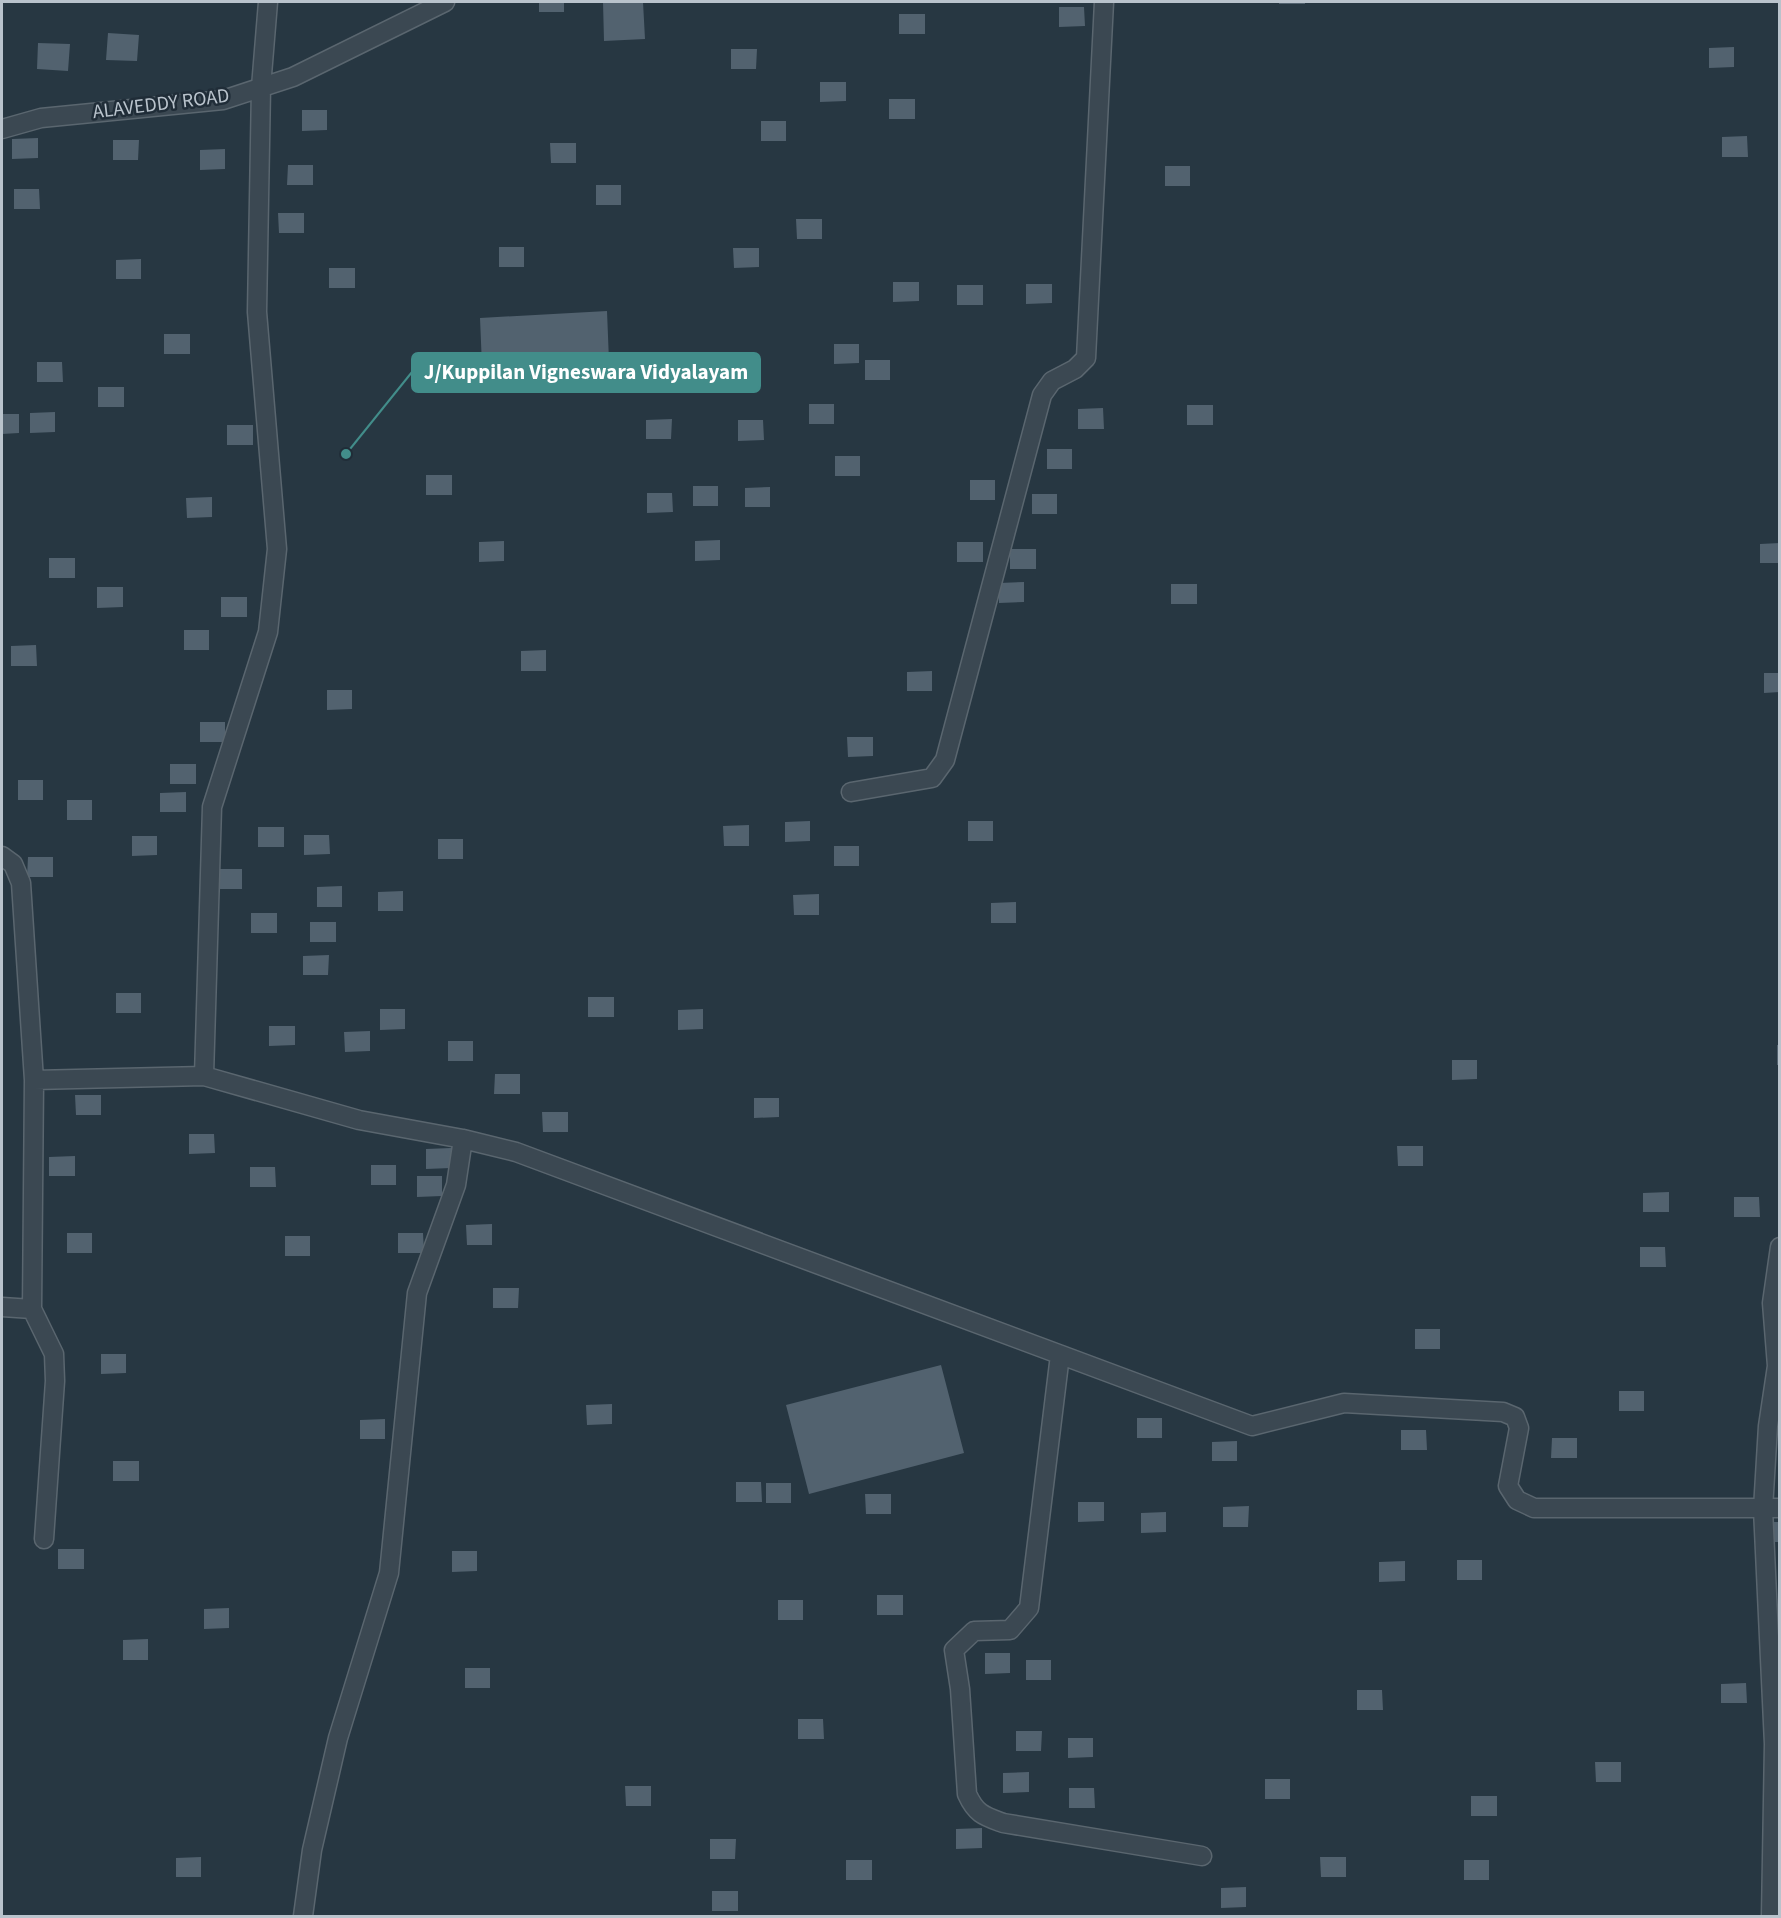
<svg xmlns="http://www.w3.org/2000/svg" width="1781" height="1918" font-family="'Source Sans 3',sans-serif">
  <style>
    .building { fill: #52626f }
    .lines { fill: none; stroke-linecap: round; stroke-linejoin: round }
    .minor-casing { stroke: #5a666f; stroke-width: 21 }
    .minor { stroke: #3b4852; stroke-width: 18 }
    .labels { text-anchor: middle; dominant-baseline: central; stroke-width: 5; stroke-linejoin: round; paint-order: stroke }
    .street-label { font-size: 20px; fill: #b9c3cc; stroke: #202d38 }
    .leader { fill: none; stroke: #428d8a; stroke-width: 2 }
    .callout-dot { fill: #428d8a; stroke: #202d38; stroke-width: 2 }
    .callout { fill: #428d8a; stroke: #428d8a; stroke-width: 2 }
    .callout-label { font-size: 21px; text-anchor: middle; font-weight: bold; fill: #fff }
  </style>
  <rect width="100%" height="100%" fill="#273742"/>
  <path class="building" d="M539 2H564V12H539Z
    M603 2H643L645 39 604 41Z
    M1279 2H1305V4H1279Z
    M1059 7H1084L1085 26 1059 27Z
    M899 14H925V34H899Z
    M108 33 139 35 137 61 106 60Z
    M38 43 70 44 68 71 37 69Z
    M1734 47V67L1709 68V48Z
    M731 49H757L756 69H731Z
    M820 82H846V101L820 102Z
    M889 99H915V119H889Z
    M302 110H327V130L302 131Z
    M761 121H786V141H761Z
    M1747 136 1748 157H1722V137Z
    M38 138V158L12 159V139Z
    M113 140H139L138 160H113Z
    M550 143H576V163H551Z
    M225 149V169L200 170V150Z
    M288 165H313V185H287Z
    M1165 166H1190V186H1165Z
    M596 185H621V205H596Z
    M14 189H39L40 209H14Z
    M278 213H304V233H279Z
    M796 219H822V239H797Z
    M499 247H524V267H499Z
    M733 248H759V267L734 268Z
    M141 259V279H116V260Z
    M329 268H355V288H329Z
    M893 282H919V301L893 302Z
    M1026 284H1052V303L1026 304Z
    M957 285H983V305H957Z
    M607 311 610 386 483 390 480 318Z
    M164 334H190V354H164Z
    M834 344H859V363L834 364Z
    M865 360H890V380H865Z
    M37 362H62L63 382H37Z
    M98 387H124V407H98Z
    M809 404H834V424H809Z
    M1187 405H1213V425H1187Z
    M1103 408 1104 429H1078V409Z
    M55 412V432L30 433V413Z
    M2 414H19V433L2 434Z
    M672 419 671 439H646V420Z
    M738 420H763L764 440 738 441Z
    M227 425H253V445H227Z
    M1047 449H1072V469H1047Z
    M835 456H860V476H835Z
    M426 475H452V495H426Z
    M970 480H995V500H970Z
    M693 486H718V506H693Z
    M770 487V507H745V488Z
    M647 493H672L673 512 647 513Z
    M1032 494H1057V514H1032Z
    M212 497V517L187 518 186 498Z
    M720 540V560L695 561V541Z
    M504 541V561L479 562V542Z
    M957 542H983V562H957Z
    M1780 543V563H1760V544Z
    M1010 549H1036V569H1010Z
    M49 558H75V578H49Z
    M1024 582V602L999 603V583Z
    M1171 584H1197V604H1171Z
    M97 587H123V607L97 608Z
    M221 597H247V617H221Z
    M184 630H209V650H184Z
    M36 645 37 666H11V646Z
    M546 650V671H521V651Z
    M932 671V691H907V672Z
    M1764 673H1780V692L1764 693Z
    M327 690H352V709L327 710Z
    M200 722H225V742H200Z
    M847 737H873V756L848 757Z
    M170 764H196V784H170Z
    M18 780H43V800H18Z
    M186 792V812H160V793Z
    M67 800H92V820H67Z
    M810 821V841L785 842V822Z
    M968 821H993V841H968Z
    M749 825V846H724L723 826Z
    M258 827H284V847H258Z
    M304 835H329L330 854 304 855Z
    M132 836H157V855L132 856Z
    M438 839H463V859H438Z
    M834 846H859V866H834Z
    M28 857H53V877H27Z
    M217 869H242V889H217Z
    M342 886V907H317V887Z
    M403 891V911H378V892Z
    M819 894V915H794L793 895Z
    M1016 902V923H991V903Z
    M251 913H277V933H251Z
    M310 922H336V942H310Z
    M329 955 328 975H303V956Z
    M116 993H141V1013H116Z
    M588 997H614V1017H588Z
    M380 1009H405V1029L380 1030Z
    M703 1009V1029L678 1030V1010Z
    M269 1026H295V1045L269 1046Z
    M370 1031V1051L345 1052 344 1032Z
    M448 1041H473V1061H448Z
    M1777 1045H1780V1065H1777Z
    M1452 1060H1477V1079L1452 1080Z
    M495 1074H520V1094H494Z
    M75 1095H101V1115H76Z
    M754 1098H779V1117L754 1118Z
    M542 1112H568V1132H543Z
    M189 1134H214L215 1153 189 1154Z
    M1397 1146H1423V1166H1398Z
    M451 1148V1168L426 1169V1149Z
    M75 1156V1176H49V1157Z
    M371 1165H396V1185H371Z
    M250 1167H275L276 1187H250Z
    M417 1176H442V1196L417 1197Z
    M1669 1192V1212H1643V1193Z
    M1734 1197H1759L1760 1217H1734Z
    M492 1224V1245H467L466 1225Z
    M67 1233H92V1253H67Z
    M398 1233H423L424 1253H398Z
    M285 1236H310V1256H285Z
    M1640 1247H1665L1666 1267H1640Z
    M493 1288H519L518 1308H493Z
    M1415 1329H1440V1349H1415Z
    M101 1354H126V1373L101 1374Z
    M941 1365 964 1453 809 1494 786 1405Z
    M1619 1391H1644V1411H1619Z
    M612 1404V1424L587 1425 586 1405Z
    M1137 1418H1162V1438H1137Z
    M385 1419V1439H360V1420Z
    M1401 1430H1426L1427 1450H1401Z
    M1552 1438H1577V1458H1551Z
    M1237 1441V1461H1212V1442Z
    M113 1461H139V1481H113Z
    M736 1482H761L762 1502H736Z
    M766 1483H791V1503H766Z
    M865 1494H891V1514H866Z
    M1078 1502H1104V1521L1078 1522Z
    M1249 1506 1248 1527H1223V1507Z
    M1166 1512V1532L1141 1533V1513Z
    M1769 1522H1780V1542H1769Z
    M58 1549H84V1569H58Z
    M452 1551H477V1571L452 1572Z
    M1457 1560H1482V1580H1457Z
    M1405 1561V1581L1379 1582V1562Z
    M877 1595H903V1615H877Z
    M778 1600H803V1620H778Z
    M229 1608V1628L204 1629V1609Z
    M148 1639V1660H123V1640Z
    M985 1653H1010V1673L985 1674Z
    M1026 1660H1051V1680H1026Z
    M465 1668H490V1688H465Z
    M1746 1683 1747 1703H1721V1684Z
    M1357 1690H1382L1383 1710H1357Z
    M798 1719H823L824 1739H798Z
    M1016 1731H1042L1041 1751H1016Z
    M1068 1738H1093V1757L1068 1758Z
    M1595 1762H1621V1782H1596Z
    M1029 1772V1792L1003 1793V1773Z
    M1265 1779H1290V1799H1265Z
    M625 1786H651V1806H626Z
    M1069 1788H1094L1095 1808H1069Z
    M1471 1796H1497V1816H1471Z
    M982 1828V1848L956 1849V1829Z
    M710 1839H736L735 1859H710Z
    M201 1857V1877H176V1858Z
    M1320 1857H1346V1877H1321Z
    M846 1860H872V1880H846Z
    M1464 1860H1489V1880H1464Z
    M1246 1887V1907L1221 1908V1888Z
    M712 1891H738V1911H712Z"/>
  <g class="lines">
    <defs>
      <path id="minor" d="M268 2 261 87 257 312 277 549 268 632 212 807 204 1076 359 1120 463 1139 516 1152 1252 1426 1344 1403 1503 1412 1515 1417 1519 1428 1508 1486 1517 1500 1534 1508H1780
        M2 129 41 118 223 100 293 77 445 2
        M851 792 932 778 945 760 1042 395 1052 381 1075 369 1086 358 1104 2
        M2 856 13 864 21 883 34 1080 32 1309 54 1354 55 1381 44 1539
        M34 1080 204 1076
        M2 1307 32 1309
        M1060 1355 1029 1608 1010 1630 974 1631 954 1650 960 1689 967 1794C976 1814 984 1816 1003 1823L1202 1856
        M303 1916 312 1850 338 1738 389 1573 417 1293 456 1185 463 1139
        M1771 1916 1774 1744 1763 1509 1768 1426 1777 1366 1772 1303 1780 1247"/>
    </defs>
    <use href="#minor" class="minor-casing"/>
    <use href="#minor" class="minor"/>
  </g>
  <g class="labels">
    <g class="street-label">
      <text transform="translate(161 104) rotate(-7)">ALAVEDDY ROAD</text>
    </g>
  </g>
  <path class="leader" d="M346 454L412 372"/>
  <circle class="callout-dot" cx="346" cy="454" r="6"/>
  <rect class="callout" x="412" y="353" width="348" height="39" rx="6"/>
  <g class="callout-label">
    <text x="586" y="379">J/Kuppilan Vigneswara Vidyalayam</text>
  </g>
  <rect width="1781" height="1918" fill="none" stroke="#b9c3cc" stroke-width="6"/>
</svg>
